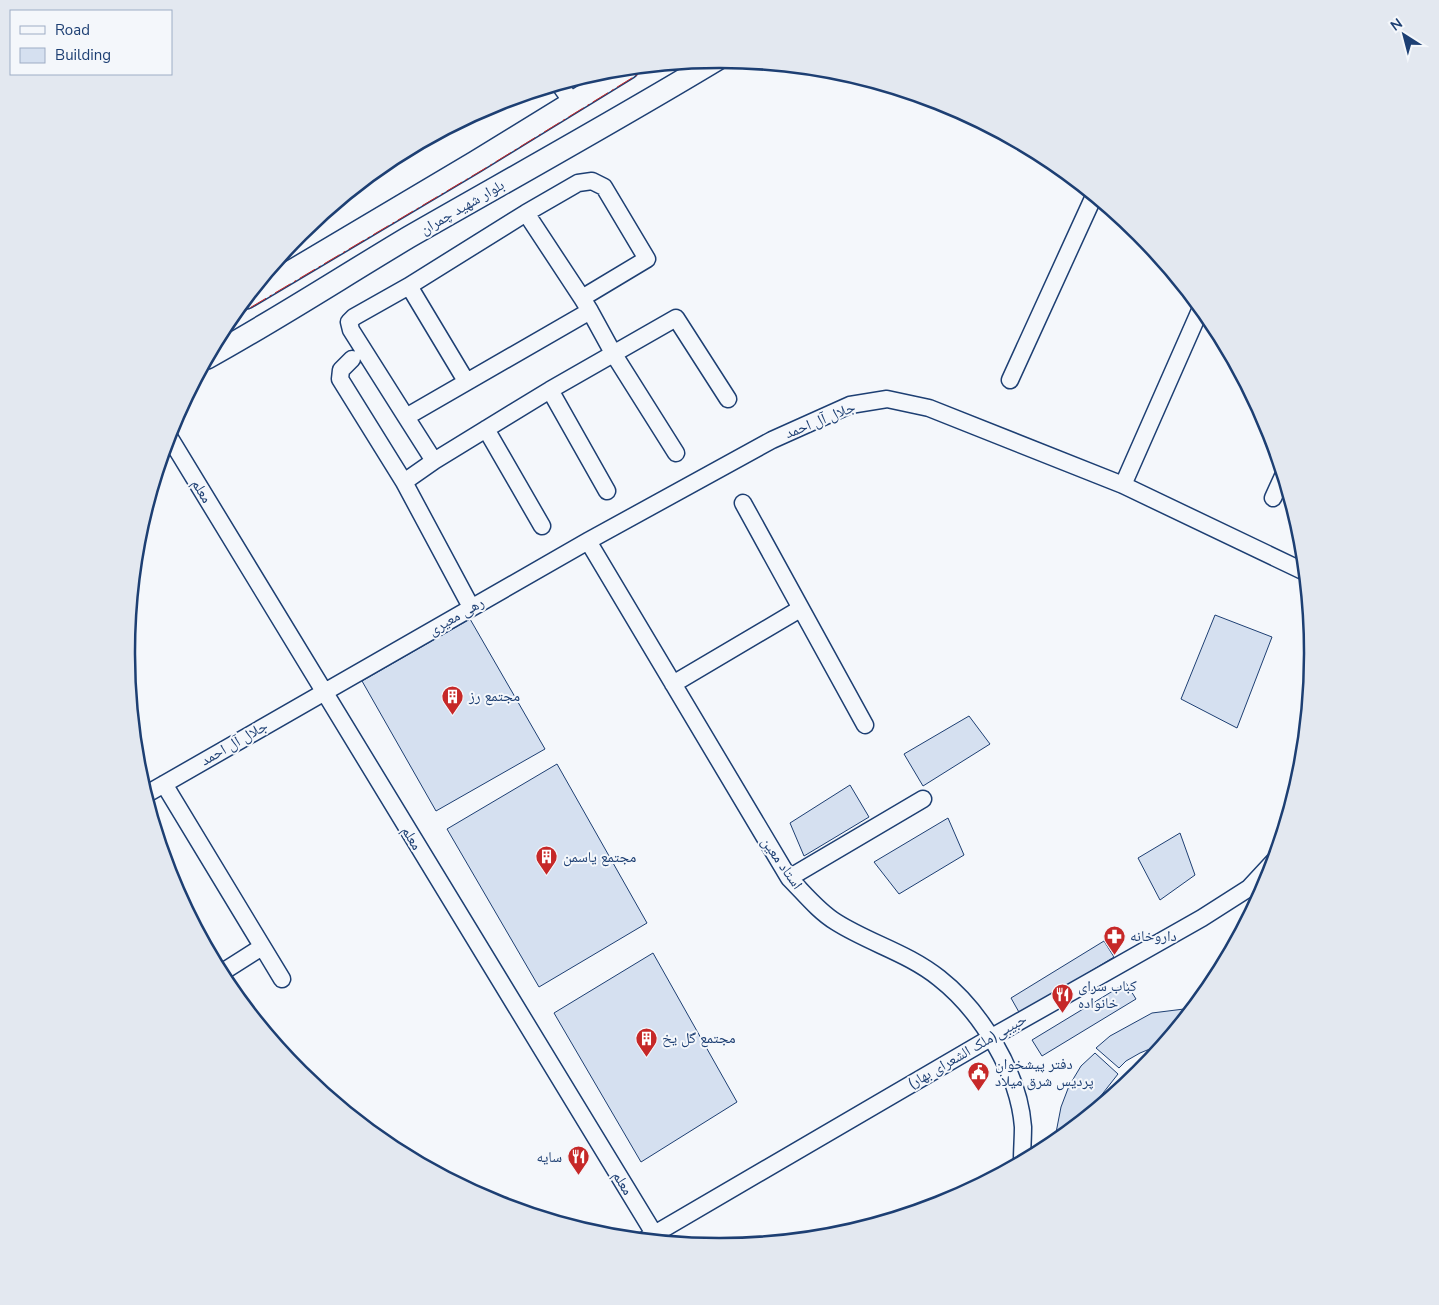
<svg xmlns="http://www.w3.org/2000/svg" width="1439" height="1305" font-family="'Nunito Sans','Noto Naskh Arabic',sans-serif">
  <style>
    .building { fill: #d5e0f0; stroke: #1d3f73 }
    .lines { fill: none; stroke-linecap: round; stroke-linejoin: round }
    .minor-casing { stroke: #1d3f73; stroke-width: 19 }
    .major-casing { stroke: #1d3f73; stroke-width: 24 }
    .minor { stroke: #f4f7fb; stroke-width: 16 }
    .major { stroke: #f4f7fb; stroke-width: 21 }
    .power { stroke: #c62828; stroke-width: 1; stroke-dasharray: 18 4 2.5 4; stroke-linecap: butt }
    .labels { text-anchor: middle; dominant-baseline: central; stroke-width: 4; stroke-linejoin: round; paint-order: stroke }
    .street-label { font-size: 15px; fill: #1d3f73; stroke: #f4f7fb }
    .poi-label { font-size: 15px; fill: #1d3f73; stroke: #f4f7fb; text-anchor: start }
    .rim { fill: none; stroke: #1d3f73; stroke-width: 2.5 }
  </style>
  <rect width="100%" height="100%" fill="#f4f7fb"/>
  <path class="building" d="M1215 615 1272 637 1237 728 1181 699Z
    M470 619 545 749 436 811 362 681Z
    M969 716 990 744 923 786 904 754Z
    M557 764 647 923 539 987 447 829Z
    M850 785 869 817 804 856 790 823Z
    M948 818 964 855 899 894 874 862Z
    M1180 833 1195 875 1160 900 1138 858Z
    M1104 941 1114 957 1020 1014 1011 998Z
    M653 953 737 1102 641 1162 554 1013Z
    M1126 983 1136 999 1042 1056 1032 1040Z
    M1192 1008 1162 1044 1140 1053 1126 1061 1119 1068 1096 1048 1110 1036 1152 1013Z
    M1095 1053 1118 1074 1096 1102 1092 1111 1054 1143 1061 1107 1069 1086 1081 1066Z"/>
  <g class="lines">
    <defs>
      <path id="minor" d="M559 84 572 102
        M526 213 582 298
        M590 311 613 353 676 453
        M352 359 341 370 340 379 404 482
        M1010 380 1094 196
        M550 390 607 491
        M406 417 351 330 349 322 354 317 409 286
        M486 429 542 526
        M168 435 658 1240
        M434 461 406 417 590 311 582 298 647 259 604 187 592 181 578 183 526 213 409 286 466 381
        M1123 485 1201 308
        M1273 498 1283 476
        M743 503 865 725
        M588 541 789 878C804 893 818 911 836 922 869 943 908 953 939 978 981 1011 1019 1073 1023 1127 1023 1138 1022 1150 1022 1161
        M471 607 404 482 434 461 550 390 676 318 728 399
        M673 684 800 609
        M164 784 282 979
        M145 795 588 541 772 440 850 405 887 399 929 408 1123 485 1305 572
        M789 878 923 799
        M221 973 262 947
        M646 1239 992 1037 1202 918 1249 888 1274 861"/>
      <path id="major" d="M246 298 475 162 628 68
        M207 358C276 320 342 277 409 237 512 178 617 120 718 59"/>
    </defs>
    <use href="#minor" class="minor-casing"/>
    <use href="#major" class="major-casing"/>
    <use href="#minor" class="minor"/>
    <use href="#major" class="major"/>
    <path class="power" d="M226 322 484 169 653 65"/>
  </g>
  <defs>
    <symbol id="building-pin" viewBox="-11 -11 22 30"><path d="M0 17L-7.5 6A9.5 9.5 0 1 1 7.5 6Z" fill="#c62828" stroke="#f4f7fb"/><path d="M-4-6H4V6H1V3H-1V6H-4ZM-2.5-4.3h1.7v1.8h-1.7ZM.8-4.3h1.7v1.8H.8ZM-2.5-1h1.7V.8h-1.7ZM.8-1h1.7V.8H.8Z" fill="#fff"/></symbol>
    <symbol id="pharmacy-pin" viewBox="-11 -11 22 30"><path d="M0 17L-7.5 6A9.5 9.5 0 1 1 7.5 6Z" fill="#c62828" stroke="#f4f7fb"/><path d="M-2-6h4v4h4v4h-4v4h-4v-4h-4v-4h4Z" fill="#fff"/></symbol>
    <symbol id="restaurant-pin" viewBox="-11 -11 22 30"><path d="M0 17L-7.5 6A9.5 9.5 0 1 1 7.5 6Z" fill="#c62828" stroke="#f4f7fb"/><path d="M-5-6h1v4h1v-4h1v4h1v-4h1v5L-1.5 .5V6h-2V.5L-5-1ZM5-6V6H3V1.5H1.5Q1.5-4 5-6Z" fill="#fff"/></symbol>
    <symbol id="civic-pin" viewBox="-11 -11 22 30"><path d="M0 17L-7.5 6A9.5 9.5 0 1 1 7.5 6Z" fill="#c62828" stroke="#f4f7fb"/><path d="M-.6-6.5H3V-4.5H.6V-3L4-1V1h2V6H-6V1h2V-1L-.6-3ZM-1.2 2.5V6h2.4V2.5Z" fill="#fff"/></symbol>
  </defs>
  <g fill-rule="evenodd">
    <use href="#building-pin" x="440" y="684" width="25" height="34"/>
    <use href="#building-pin" x="534" y="844" width="25" height="34"/>
    <use href="#pharmacy-pin" x="1102" y="924" width="25" height="34"/>
    <use href="#restaurant-pin" x="1050" y="982" width="25" height="34"/>
    <use href="#building-pin" x="634" y="1026" width="25" height="34"/>
    <use href="#civic-pin" x="966" y="1060" width="25" height="34"/>
    <use href="#restaurant-pin" x="566" y="1144" width="25" height="34"/>
  </g>
  <g class="labels">
    <g class="street-label">
      <text transform="translate(462 207) rotate(-30)">بلوار شهید چمران</text>
      <text transform="translate(820 420) rotate(-22)">جلال آل احمد</text>
      <text transform="translate(202 491) rotate(59)">معلم</text>
      <text transform="translate(456 616) rotate(-30)">رهی معیری</text>
      <text transform="translate(234 743) rotate(-30)">جلال آل احمد</text>
      <text transform="translate(412 838) rotate(59)">معلم</text>
      <text transform="translate(782 863) rotate(55)">استاد معین</text>
      <text transform="translate(967 1051) rotate(-30)">حبیبی(ملک الشعرای بهار)</text>
      <text transform="translate(623 1183) rotate(59)">معلم</text>
    </g>
    <g class="poi-label">
      <text x="469" y="696">مجتمع رز</text>
      <text x="563" y="857">مجتمع یاسمن</text>
      <text x="1130" y="936">داروخانه</text>
      <text x="1078" y="986">کباب سرای<tspan x="1078" dy="17">خانواده</tspan></text>
      <text x="662" y="1038">مجتمع گل یخ</text>
      <text x="995" y="1064">دفتر پیشخوان<tspan x="995" dy="17">پردیس شرق میلاد</tspan></text>
      <text x="562" y="1157" text-anchor="end">سایه</text>
    </g>
  </g>
  <path d="M0 0H1439V1305H0ZM719 68H720A584 584 0 0 1 1304 652V654A584 584 0 0 1 720 1238H719A584 584 0 0 1 135 654V652A584 584 0 0 1 719 68Z" fill="#e3e8f0" fill-rule="evenodd"/>
  <path class="rim" d="M719 68H720A584 584 0 0 1 1304 652V654A584 584 0 0 1 720 1238H719A584 584 0 0 1 135 654V652A584 584 0 0 1 719 68Z"/>
  <rect x="10" y="10" width="162" height="65" fill="#f4f7fb" stroke="#9eadc5"/>
  <rect x="20" y="26" width="25" height="8" fill="#f4f7fb" stroke="#9eadc5"/>
  <text x="55" y="35" font-size="15" fill="#1d3f73">Road</text>
  <rect x="20" y="48" width="25" height="15" fill="#d5e0f0" stroke="#9eadc5"/>
  <text x="55" y="60" font-size="15" fill="#1d3f73">Building</text>
  <g transform="translate(1404 35) rotate(324)" stroke="#f4f7fb" stroke-width="4" paint-order="stroke">
  <path d="M0-4L9 19L0 12L-9 19Z" fill="#1d3f73"/>
  <text y="-8" font-size="14" font-weight="bold" text-anchor="middle" fill="#1d3f73">N</text>
  </g>
</svg>
